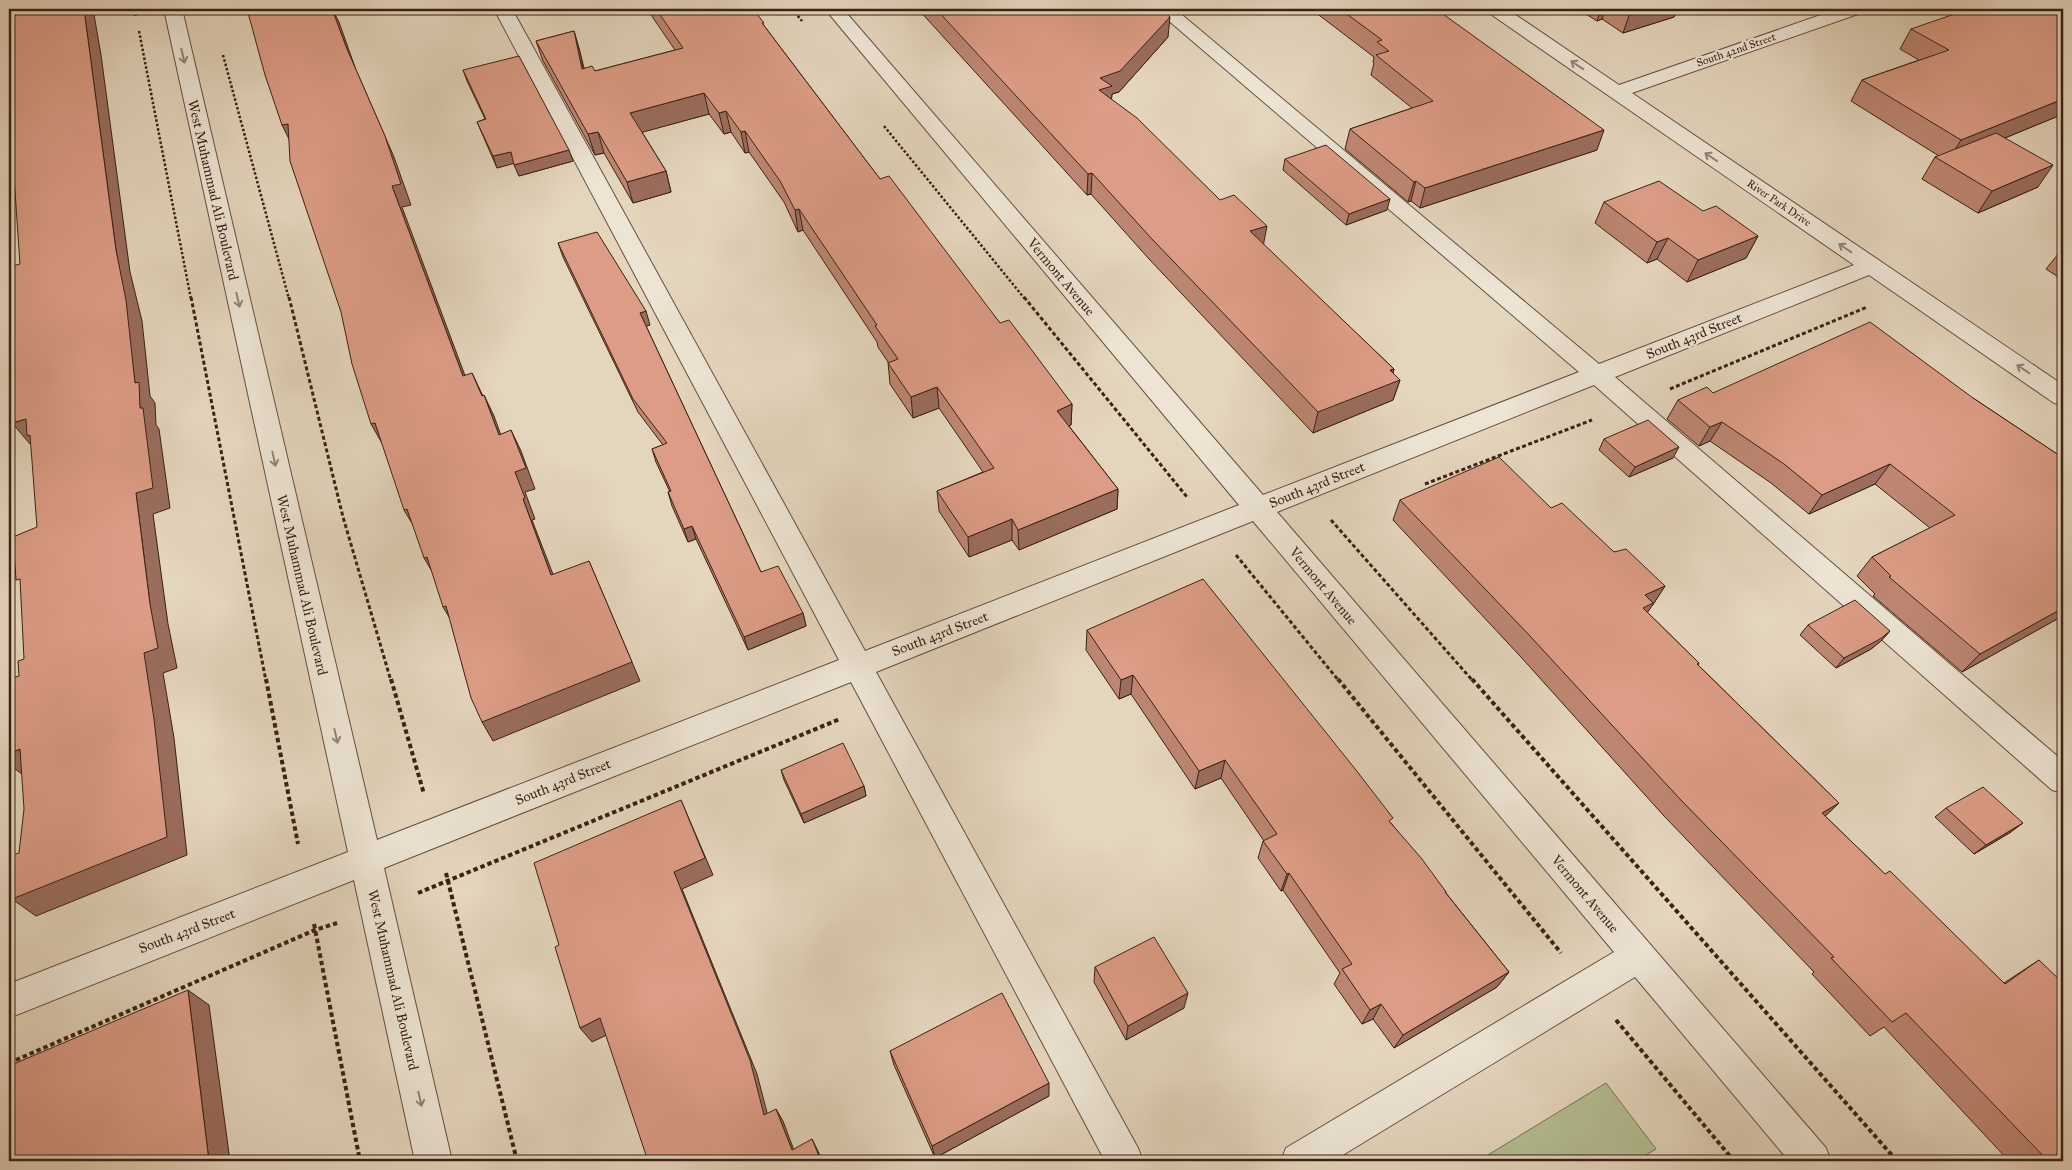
<svg xmlns="http://www.w3.org/2000/svg" width="2072" height="1170" font-family="'IM FELL Great Primer',serif">
  <style>
    .green { fill: #b4bd92; stroke: #786f54 }
    .lines { fill: none; stroke-linecap: round; stroke-linejoin: round }
    .minor-casing { stroke: #654e3f; stroke-width: 2 }
    .path-far2 { stroke: #3b2115; stroke-width: 2.5; stroke-dasharray: 2.5 2; stroke-linecap: butt }
    .path-far1 { stroke: #3b2115; stroke-width: 3; stroke-dasharray: 4 2.5; stroke-linecap: butt }
    .path { stroke: #3b2115; stroke-width: 4; stroke-dasharray: 4.5 3; stroke-linecap: butt }
    .minor { fill: #ede4d4; fill-rule: evenodd }
    .wall { fill: #bd8672; stroke: #3b2115 }
    .shaded-wall { fill: #9a6d5d; stroke: #3b2115 }
    .building { fill: #dc9c85; stroke: #3b2115 }
    .oneway { stroke: #948274 }
    .labels { text-anchor: middle; dominant-baseline: central; stroke-width: 4.5; stroke-linejoin: round; paint-order: stroke }
    .far-street-label { font-size: 11px; fill: #3b2115; stroke: #ede4d4 }
    .street-label { font-size: 14px; fill: #3b2115; stroke: #ede4d4 }
  </style>
  <rect width="100%" height="100%" fill="#e4d5bd"/>
  <filter id="stains"><feTurbulence type="fractalNoise" baseFrequency=".004" numOctaves="4"/><feColorMatrix values="0 0 0 0 .2 0 0 0 0 .09 0 0 0 0 .02 0 0 0 .5 -.17"/></filter>
  <radialGradient id="worn" r=".72"><stop offset=".6" stop-color="#630" stop-opacity="0"/><stop offset="1" stop-color="#630" stop-opacity=".3"/></radialGradient>
  <path class="green" d="M1606 1083 1656 1149 1636 1161H1478Z"/>
  <g class="lines">
    <defs>
      <path id="minor" d="M164 9H182L377 840 839 660 494 9H512L865 651 1239 505 825 9H843L1263 495 1579 372 1155 9H1175L1599 364 1854 265 1489 13 1486 9H1507L1619 85 1838 9H1864L1861 13 1632 93 2063 385V405L2054 403 1869 275 1615 377 2063 761V793L2052 790 1594 385 1277 512 1826 1148 1831 1161H1789L1635 977 1333 1161H1281L1286 1148 1614 952 1253 521 876 672 1138 1148 1143 1161H1105L851 682 384 868 452 1161H415L354 880 9 1018V984L348 852Z"/>
    </defs>
    <use href="#minor" class="minor-casing"/>
    <path class="path-far2" d="M134 9 136 17
      M792 9 802 21
      M1453 9 1460 13
      M139 31 191 299
      M223 55 289 299
      M884 126 1025 299"/>
    <path class="path-far1" d="M191 297 266 681
      M289 297 343 517 391 681
      M1024 297 1187 497
      M1670 389 1867 307
      M1425 484 1592 420
      M1331 520 1473 681
      M1236 555 1339 681"/>
    <path class="path" d="M266 679 298 844
      M391 679 424 794
      M1338 679 1561 953
      M1472 679 1897 1161
      M446 873 517 1161
      M418 893 840 719
      M314 924 360 1161
      M1616 1020 1734 1161
      M9 1063 315 930 337 923"/>
    <use href="#minor" class="minor"/>
  </g>
  <path class="wall" d="M647 9H753L765 27 880 179 1000 323 1072 404 1071 425 1069 426 1118 489 1117 509 1019 550 1012 540 969 557 939 511 937 491 983 472 939 408 913 418 890 384 888 362 878 347 877 342 803 230 798 232 784 202 749 152 745 153 731 132 724 134 709 114 642 132 666 171 671 192 633 203 604 153 595 155 543 61 536 41 574 31 580 52 584 68 595 71 675 50Z
    M918 9H1161L1168 37 1119 92 1112 94 1111 100 1394 369 1393 373 1400 380 1393 400 1313 433 1149 259 1091 194 1087 195Z
    M1311 9H1436L1597 150 1420 208 1411 201 1408 202 1345 149 1350 129 1412 108 1371 75 1374 63 1373 62 1374 57Z
    M1578 9H1678L1674 17 1623 33 1602 19 1597 21Z
    M2063 9V114L2005 138 2038 187 1978 213 1922 179 1935 157 1939 156 1851 101 1862 80 1919 60 1900 49 1911 29Z
    M463 70 573 161 519 176 514 163 497 168 477 122 485 119 467 81Z
    M1285 159 1387 210 1346 225 1283 170Z
    M1604 202 1703 211 1758 236 1746 258 1687 282 1657 259 1647 263 1595 223Z
    M558 243 650 325 646 326 761 572 803 613 806 626 748 650 696 539 688 542 672 506 668 492H670L656 462 652 449 663 445 638 412 563 257Z
    M2063 248V280L2046 269Z
    M1713 393 1973 398 2063 458V621L2059 618 1962 672 1873 596 1875 594 1857 576 1872 557 1930 528 1875 484 1809 514 1771 483 1710 441 1699 446 1667 419 1678 400Z
    M1604 439 1673 458 1629 477 1599 450Z
    M1400 500 1551 508 1614 552 1665 586 1652 606 1651 607 1647 612 1699 663 1698 665 1839 803 1825 816 1885 874 2004 983 2039 960 2063 1161H2009L1884 1027 1870 1036 1812 974 1814 972 1664 816 1520 656 1393 520Z
    M1808 625 1890 631 1881 641 1871 649 1836 668 1800 635Z
    M1087 630 1391 823 1446 892V893L1509 972 1497 987 1394 1048 1373 1019 1362 1024 1334 984 1340 973 1283 890 1281 891 1258 858 1263 841H1264L1221 778 1195 789 1131 694 1119 699 1086 650Z
    M781 770 864 786 866 796 804 823 784 780Z
    M1946 808 2011 832 1974 854 1935 817Z
    M1095 967 1184 1008 1126 1040 1094 982Z
    M890 1051 1049 1096 935 1158 894 1065Z"/>
  <path class="shaded-wall" d="M84 9H93L101 55 130 272 142 321 150 396 155 403 156 425 159 429 170 508 153 514 168 624 177 668 163 673 174 738 187 855 36 916 12 899 144 653 150 604 136 493 140 408 135 383 116 250Z
    M332 9 339 22 356 70 394 157 411 205 402 207 473 397 463 376 392 186 347 49Z
    M1601 9H1605L1602 19 1597 21Z
    M1644 9H1678L1674 17 1623 33 1630 13Z
    M1170 17 1168 37 1119 92 1112 94 1111 107 1098 111 1100 78Z
    M574 31 580 52 588 90 582 69Z
    M704 93 709 114 636 134 630 113Z
    M2063 99V114L2061 115 1948 161 1961 140Z
    M726 111 731 132 724 134 719 113Z
    M288 124 293 147 282 125Z
    M1604 130 1597 150 1420 208 1425 188Z
    M745 131 749 152 745 153 741 132Z
    M598 132 604 153 595 155 588 134Z
    M569 150 573 161 519 176 514 165Z
    M511 152 515 163 497 168 493 156Z
    M2053 165 2038 187 1978 213 1992 191Z
    M666 171 671 192 633 203 627 182Z
    M1092 173 1091 194 1087 195 1088 174Z
    M1416 181 1411 201 1408 202 1414 182Z
    M1390 199 1387 210 1346 225 1349 214Z
    M799 209 803 230 798 232 795 210Z
    M1267 226 1263 247 1250 231Z
    M1758 236 1746 258 1687 282 1698 260Z
    M1668 238 1657 259 1647 263 1657 242Z
    M646 311 650 325 644 327 640 313Z
    M1394 369 1390 383 1400 380 1393 400 1313 433 1318 412Z
    M472 373 482 394 491 417 482 396Z
    M937 387 939 408 913 418 911 397Z
    M484 395 494 416 508 455 499 435Z
    M1072 404 1071 425 1057 432V411Z
    M26 419 44 440 30 444 12 423Z
    M1722 422 1710 441 1699 446 1710 427Z
    M375 423 383 445 371 424Z
    M511 430 521 451 535 489 525 492 535 519 532 520 561 595 551 575 523 499 515 472Z
    M1679 447 1673 458 1629 477 1635 467Z
    M1890 464 1875 484 1809 514 1822 495Z
    M1118 489 1117 509 1019 550 1018 530Z
    M407 509 416 530 404 510Z
    M1012 519V540L969 557 968 537Z
    M692 526 696 539 688 542 684 529Z
    M427 557 436 578 424 558Z
    M589 561 640 681 493 741 482 722Z
    M1665 586 1652 606 1651 607 1641 623 1645 595Z
    M446 606 455 627 443 607Z
    M2063 608V614L2059 618 1962 672 1980 654Z
    M803 613 806 626 748 650 744 637Z
    M1890 631 1881 641 1871 649 1836 668 1844 658Z
    M1133 675 1131 694 1119 699 1121 680Z
    M20 749 23 775 9 764V754Z
    M1225 760 1221 778 1195 789 1199 771Z
    M864 786 866 796 804 823 801 814Z
    M681 800 713 875 682 889 757 1074 771 1128 764 1115 674 872Z
    M1839 803 1820 821 1822 813Z
    M2023 823 2011 832 1974 854 1986 845Z
    M1289 873 1283 890 1281 891 1287 874Z
    M1509 972 1497 987 1394 1048 1403 1035Z
    M188 990 209 1005 230 1161H209Z
    M1188 993 1184 1008 1126 1040 1128 1026Z
    M1381 1004 1373 1019 1362 1024 1370 1010Z
    M600 1018 611 1033 592 1042 580 1028Z
    M1049 1083V1096L935 1158 932 1146Z
    M776 1109 783 1121 798 1161 792 1150Z
    M812 1139 818 1151 822 1161H821Z"/>
  <path class="building" d="M9 9H84L116 250 126 300 135 383 139 382 140 408H143L153 488 136 493 150 604 158 648 144 653 154 719 167 837 12 899 10 856 19 853 24 809 20 749 9 754V679L19 676 18 661 24 659 20 579 16 580 13 537 37 527 30 435 27 436 26 419 12 423 9 370V328L13 327 9 267 20 264 9 104Z
    M247 9H332L347 49 385 136 401 184 392 186 463 376 472 373 482 396 484 395 499 435 511 430 526 468 515 472 525 498 523 499 551 575 589 561 632 662 482 722 471 698 446 606 443 607 427 557 424 558 407 509 404 510 375 423 371 424 352 364 341 312 290 161 288 124 282 125 265 75Z
    M656 9H753L764 23H762L880 179 889 176 1000 323 1009 320 1034 353 1072 404 1057 411 1118 489 1018 530 1012 519 968 537 937 491 994 468 937 387 911 397 888 363 898 359 875 326 877 325 799 209 795 210 780 181 745 131 741 132 726 111 719 113 704 93 630 113 666 171 627 182 598 132 588 134 536 41 574 31 582 69 592 66 595 71 683 48Z
    M936 9H1161L1170 17 1120 71 1100 78 1112 86 1099 90 1137 118 1220 200 1234 195 1267 226 1250 231 1394 369 1390 370 1400 380 1318 412 1151 238 1092 173 1088 174Z
    M1340 9H1436L1604 130 1425 188 1416 181 1414 182 1350 129 1433 101 1376 55 1389 51 1377 42 1382 40Z
    M1624 9H1644L1630 13Z
    M1969 9H2063V99L1961 140 1862 80 1949 50 1911 29Z
    M519 56 569 150 514 165 511 152 493 156 477 122 486 119 463 70Z
    M1996 133 2053 165 1992 191 1935 157Z
    M1326 145 1390 199 1349 214 1285 159Z
    M1659 181 1703 211 1716 206 1758 236 1698 260 1668 238 1657 242 1604 202Z
    M597 232 646 311 640 313 761 572 778 566 803 613 744 637 692 526 684 529 668 492 671 491 652 449 667 443 633 399 558 243Z
    M1870 322 1973 398 2063 458V608L1980 654 1889 577 1891 576 1872 557 1955 515 1890 464 1822 495 1784 464 1722 422 1710 427 1678 400 1707 387 1713 393Z
    M1648 420 1679 447 1635 467 1604 439Z
    M1499 457 1551 508 1562 503 1614 552 1626 549 1665 586 1645 595 1653 603 1643 608 1699 663 1697 664 1839 803 1822 813 1885 874 1890 871 2005 984 2039 960 2063 983V1161H2048L1906 1013 1892 1022 1831 958 1834 957 1679 798 1530 636 1400 500Z
    M1203 579 1356 770 1393 818 1389 821 1422 859 1446 892H1445L1509 972 1403 1035 1381 1004 1370 1010 1342 969 1352 964 1289 873 1287 874 1263 841 1277 834 1225 760 1199 771 1133 675 1121 680 1087 630Z
    M1855 600 1890 631 1880 639 1844 658 1808 625Z
    M843 743 864 786 801 814 781 770Z
    M1983 787 2023 823 1986 845 1946 808Z
    M681 800 705 858 674 872 750 1060 764 1115 776 1109 792 1150 812 1139 821 1161H648L600 1018 580 1028 555 947 559 945 534 863Z
    M1154 937 1188 993 1128 1026 1095 967Z
    M188 990 209 1161H9V1066Z
    M1002 993 1049 1083 932 1146 890 1051Z"/>
  <defs><path id="oneway-shaft" d="M-6 0H5M1.5-3L5.5 0L1.5 3" fill="none" stroke-width="1.6" stroke-linecap="round" stroke-linejoin="round" transform="scale(1.25)"/></defs>
  <g class="oneway">
    <use href="#oneway-shaft" transform="translate(183 56) rotate(77)"/>
    <use href="#oneway-shaft" transform="translate(1577 65) rotate(-146)"/>
    <use href="#oneway-shaft" transform="translate(1711 157) rotate(-146)"/>
    <use href="#oneway-shaft" transform="translate(1845 248) rotate(-146)"/>
    <use href="#oneway-shaft" transform="translate(238 300) rotate(77)"/>
    <use href="#oneway-shaft" transform="translate(2023 369) rotate(-146)"/>
    <use href="#oneway-shaft" transform="translate(274 459) rotate(77)"/>
    <use href="#oneway-shaft" transform="translate(336 736) rotate(77)"/>
    <use href="#oneway-shaft" transform="translate(420 1099) rotate(77)"/>
  </g>
  <g class="labels">
    <g class="far-street-label">
      <text transform="translate(1736 50) rotate(-19)">South 42nd Street</text>
      <text transform="translate(1779 203) rotate(34)">River Park Drive</text>
    </g>
    <g class="street-label">
      <text transform="translate(213 190) rotate(77)">West Muhammad Ali Boulevard</text>
      <text transform="translate(1061 277) rotate(50)">Vermont Avenue</text>
      <text transform="translate(1694 336) rotate(-22)">South 43rd Street</text>
      <text transform="translate(1317 485) rotate(-22)">South 43rd Street</text>
      <text transform="translate(302 585) rotate(77)">West Muhammad Ali Boulevard</text>
      <text transform="translate(1323 586) rotate(50)">Vermont Avenue</text>
      <text transform="translate(940 634) rotate(-21)">South 43rd Street</text>
      <text transform="translate(563 782) rotate(-22)">South 43rd Street</text>
      <text transform="translate(1585 894) rotate(50)">Vermont Avenue</text>
      <text transform="translate(187 931) rotate(-21)">South 43rd Street</text>
      <text transform="translate(393 980) rotate(77)">West Muhammad Ali Boulevard</text>
    </g>
  </g>
  <rect width="2072" height="1170" fill="none" stroke="#e4d5bd" stroke-width="30"/>
  <rect x="10" y="10" width="2052" height="1150" fill="none" stroke="#3b2115" stroke-width="2.5"/>
  <rect x="15" y="15" width="2042" height="1140" fill="none" stroke="#3b2115"/>
  <rect width="100%" height="100%" filter="url(#stains)"/>
  <rect width="100%" height="100%" fill="url(#worn)"/>
</svg>
